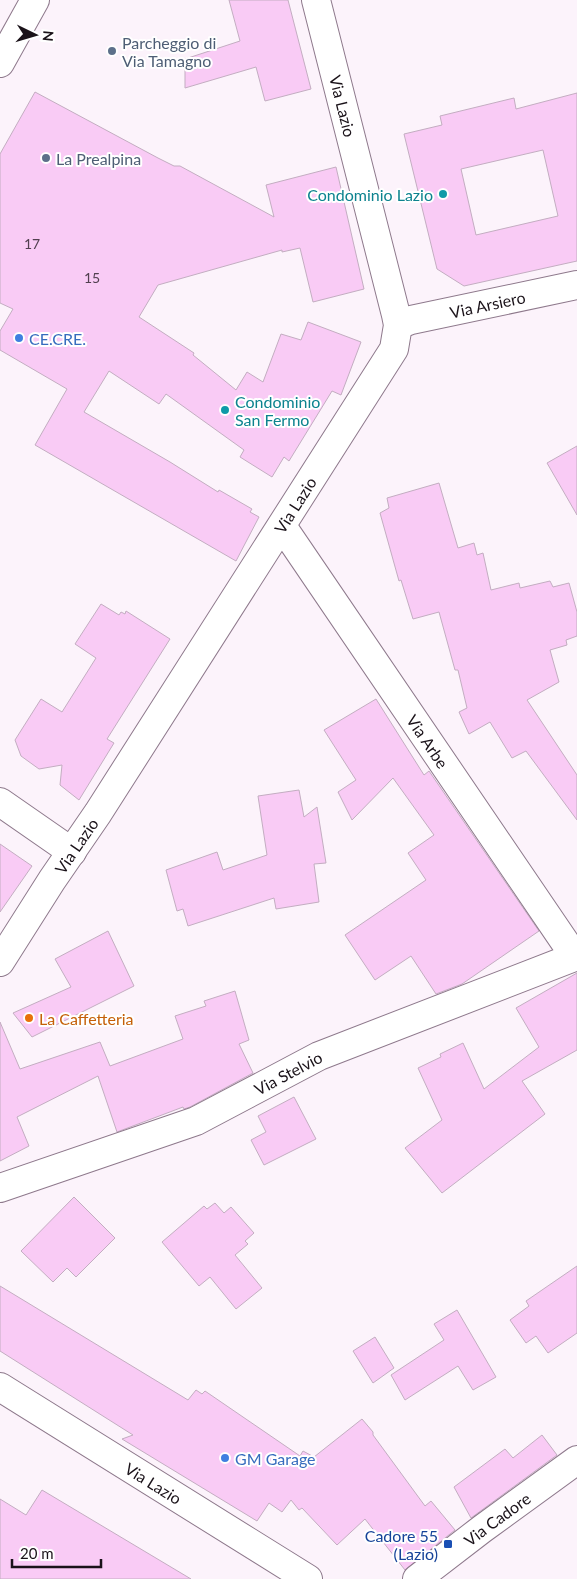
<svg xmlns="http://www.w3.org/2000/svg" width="577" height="1579" font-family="Lato,sans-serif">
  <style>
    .building { fill: #f9cbf5; stroke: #c3adc1; fill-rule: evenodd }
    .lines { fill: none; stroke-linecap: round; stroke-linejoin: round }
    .street-casing { stroke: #8e798c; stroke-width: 30 }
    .street { stroke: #fff; stroke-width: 28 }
    .service-dot { fill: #5c6f8a; stroke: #fff; stroke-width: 2 }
    .culture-dot { fill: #0f9aa8; stroke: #fff; stroke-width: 2 }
    .shop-dot { fill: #3f7fe0; stroke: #fff; stroke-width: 2 }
    .food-dot { fill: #e8710a; stroke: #fff; stroke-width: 2 }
    .transit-dot { fill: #1a4fb4; stroke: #fff; stroke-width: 2 }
    .labels { text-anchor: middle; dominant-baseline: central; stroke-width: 4; stroke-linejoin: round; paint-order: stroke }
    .number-label { font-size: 14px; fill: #524050 }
    .service-label { font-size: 16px; fill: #4e5e75; stroke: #fff; text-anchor: start }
    .street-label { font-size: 16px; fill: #1a1219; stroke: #fff }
    .culture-label { font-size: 16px; fill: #0d838f; stroke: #fff; text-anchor: end }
    .shop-label { font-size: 16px; fill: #366cbe; stroke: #fff; text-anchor: start }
    .food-label { font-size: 16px; fill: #c56008; stroke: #fff; text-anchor: start }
    .transit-label { font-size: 16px; fill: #164399; stroke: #fff; text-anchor: end }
  </style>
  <rect width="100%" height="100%" fill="#fcf3fb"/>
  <path class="building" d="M229 0H288L311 89 265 101 256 67 185 88V59L240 41Z
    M35 92 158 158 174 166H180L274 217 266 185 336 167 364 289 313 302 300 248 282 252V250L158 285 139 317 194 353 193 355 236 390 247 372 263 382 281 334 301 340 308 322 361 342 341 395 332 391 289 461 284 457 272 477 240 457 244 450 166 394 159 404 109 371 84 412 170 462 218 492 219 490 252 509 250 512 259 517 236 561 35 445 67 389 0 350V331L13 309 0 303V154Z
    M577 93V261L464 286 437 269 404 134 442 125 440 116 514 98 516 109ZM543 150 558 216 476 235 461 169Z
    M577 446V515L547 463Z
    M439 483 458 548 474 543 477 555 483 553 491 590 519 583 520 588 550 581 553 587 569 583 577 612V636L566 640 567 645 550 650 559 682 527 700 577 775V820L526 751 512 758 490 722 469 734 459 712 467 708 458 670H455L439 612 413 619 401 580 399 581 380 513 389 508 387 498Z
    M101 604 119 615 121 612 125 614 126 611 170 639 107 739 114 743 79 800 60 785 62 765 39 769 21 756 15 740 41 699 62 712 96 658 75 644Z
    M376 699 424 775 429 771 539 931 462 984 436 994 411 956 375 980 345 935 426 880 408 853 434 835 393 778 352 820 338 792 356 780 324 730Z
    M299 790 304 817 317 807 326 863 314 864 319 902 276 909 274 898 188 926 183 909 177 911 166 870 217 852 223 870 267 855 258 796Z
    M0 844 32 866 0 912Z
    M108 931 134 986 32 1037 13 1013 71 987 55 959Z
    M577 973V1050L522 1081 545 1114 442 1193 405 1148 442 1120 418 1068 441 1057 440 1054 463 1043 484 1089 539 1047 516 1008Z
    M235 991 249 1040 239 1044 253 1073 190 1107 184 1109 183 1107 117 1132 98 1076 17 1117 29 1146 0 1161V1022L20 1069 100 1042 110 1066 183 1039 175 1016 206 1006 204 1001Z
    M294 1097 316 1139 264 1165 251 1140 266 1132 258 1116Z
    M74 1197 115 1238 76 1277 67 1268 53 1282 21 1251Z
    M215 1203 224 1213 231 1207 254 1233 245 1241 248 1244 235 1255 262 1288 236 1309 210 1277 199 1286 162 1242 204 1206 207 1209Z
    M577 1266V1333L548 1353 536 1336 526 1343 510 1320 529 1306 526 1301Z
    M0 1286 188 1400 196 1390 202 1394 205 1391 300 1456 303 1451 314 1457 362 1419 373 1432V1435L425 1506 431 1501 455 1530 405 1570 365 1519 337 1545 302 1508 299 1510 291 1500 282 1512 269 1503 257 1521 122 1439 133 1435 0 1351Z
    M457 1310 496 1377 473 1390 458 1366 405 1400 391 1375 444 1340 434 1324Z
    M375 1337 394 1368 373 1383 353 1351Z
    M542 1435 557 1455 471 1518 454 1487 505 1449 513 1458Z
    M42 1490 191 1579H0V1499L26 1515Z"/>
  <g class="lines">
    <defs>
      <g id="street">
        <path d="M0 63 35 0"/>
        <path id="s1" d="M398 325 411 320 577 285"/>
        <path id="s2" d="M282 526 575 957"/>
        <path d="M0 802 72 852"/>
        <path id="s3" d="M0 962 52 880 98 813 394 349 398 325 396 315 316 0"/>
        <path id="s4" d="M0 1188 196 1121 319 1056 577 956"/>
        <path id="s5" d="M0 1387 308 1579"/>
        <path id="s6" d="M417 1579 482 1529 577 1460"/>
      </g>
    </defs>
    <use href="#street" class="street-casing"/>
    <use href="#street" class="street"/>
  </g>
  <g class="service-dot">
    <circle cx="112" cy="51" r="5"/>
    <circle cx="46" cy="158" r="5"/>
  </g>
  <g class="culture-dot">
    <circle cx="443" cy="194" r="5"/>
    <circle cx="225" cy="410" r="5"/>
  </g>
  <g class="shop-dot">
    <circle cx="19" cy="338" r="5"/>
    <circle cx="225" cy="1458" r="5"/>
  </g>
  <circle class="food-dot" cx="29" cy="1018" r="5"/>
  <rect class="transit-dot" x="443" y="1539" width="10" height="10" rx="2.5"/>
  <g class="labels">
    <g class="number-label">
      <text x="32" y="243">17</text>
      <text x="92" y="277">15</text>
    </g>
    <g class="service-label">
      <text x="122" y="42">Parcheggio di<tspan x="122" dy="18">Via Tamagno</tspan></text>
      <text x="56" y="158">La Prealpina</text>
    </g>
    <g class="street-label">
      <text transform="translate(343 106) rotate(76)">Via Lazio</text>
      <text stroke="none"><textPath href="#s1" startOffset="92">Via Arsiero</textPath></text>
      <text stroke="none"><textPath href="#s3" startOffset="544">Via Lazio</textPath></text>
      <text stroke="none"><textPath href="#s2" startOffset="260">Via Arbe</textPath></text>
      <text stroke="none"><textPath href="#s3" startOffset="139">Via Lazio</textPath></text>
      <text stroke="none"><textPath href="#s4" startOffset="311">Via Stelvio</textPath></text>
      <text stroke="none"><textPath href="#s5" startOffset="181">Via Lazio</textPath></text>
      <text stroke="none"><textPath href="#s6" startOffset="100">Via Cadore</textPath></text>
    </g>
    <g class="culture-label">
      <text x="433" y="194">Condominio Lazio</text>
      <text x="235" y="401" text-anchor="start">Condominio<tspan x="235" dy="18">San Fermo</tspan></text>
    </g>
    <g class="shop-label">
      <text x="29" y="338">CE.CRE.</text>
      <text x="235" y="1458">GM Garage</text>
    </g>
    <g class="food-label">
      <text x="39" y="1018">La Caffetteria</text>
    </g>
    <g class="transit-label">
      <text x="438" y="1535">Cadore 55<tspan x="438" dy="18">(Lazio)</tspan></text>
    </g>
  </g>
  <g transform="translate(35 35) rotate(95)" stroke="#ffffff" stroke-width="4" paint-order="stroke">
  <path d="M0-4L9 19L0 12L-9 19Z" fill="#1a1219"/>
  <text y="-8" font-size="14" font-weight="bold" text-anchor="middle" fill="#1a1219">N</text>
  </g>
  <path d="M12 1559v8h89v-8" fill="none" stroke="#1a1219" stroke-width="2.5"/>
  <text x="20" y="1559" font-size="15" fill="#1a1219" stroke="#ffffff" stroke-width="4" paint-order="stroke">20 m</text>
</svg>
